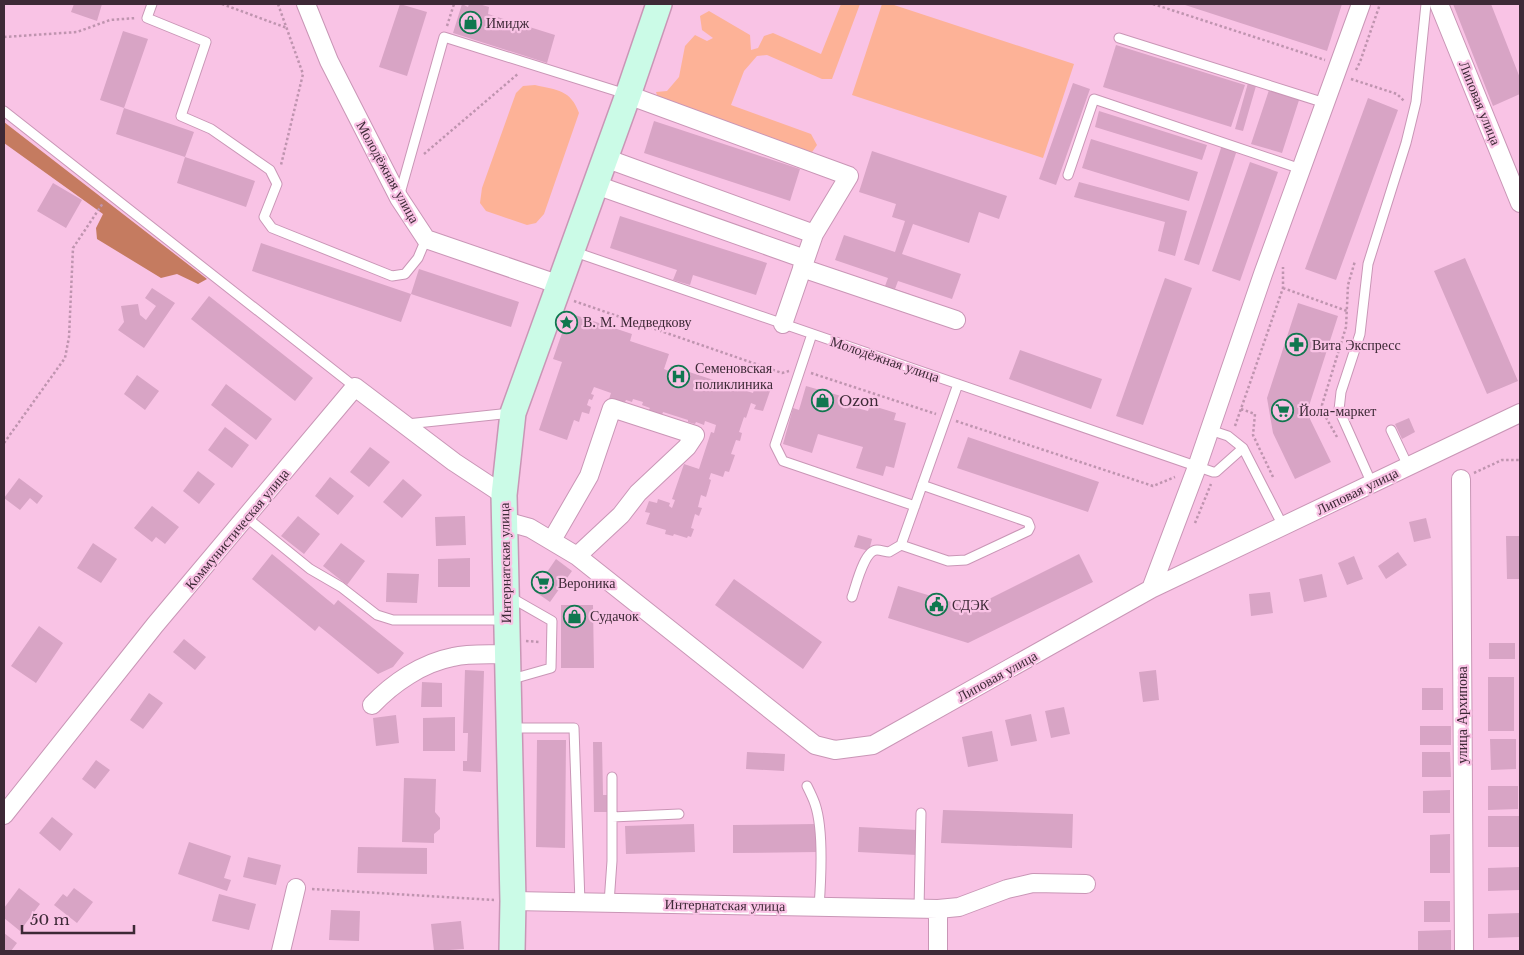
<svg xmlns="http://www.w3.org/2000/svg" width="1524" height="955" font-family="'Libre Baskerville',serif">
  <style>
    .green { fill: #fdb297 }
    .forest { fill: #c57b60 }
    .building { fill: #d8a4c5 }
    .lines { fill: none; stroke-linecap: round; stroke-linejoin: round }
    .lane-casing { stroke: #c996b6; stroke-width: 11 }
    .street-casing { stroke: #c996b6; stroke-width: 20 }
    .secondary-casing { stroke: #c996b6; stroke-width: 28 }
    .path { stroke: #bf94af; stroke-width: 2.5; stroke-dasharray: 2.5 2.5; stroke-linecap: butt }
    .lane { stroke: #fff; stroke-width: 9 }
    .street { stroke: #fff; stroke-width: 18 }
    .secondary { stroke: #cbfbe7; stroke-width: 25 }
    .labels { text-anchor: middle; dominant-baseline: central; stroke-width: 4.5; stroke-linejoin: round; paint-order: stroke }
    .poi-label { font-size: 14px; fill: #3d2936; stroke: #f9c3e5; text-anchor: start }
    .street-label { font-size: 14px; fill: #3d2936; stroke: #f9c3e5 }
  </style>
  <rect width="100%" height="100%" fill="#f9c3e5"/>
  <path class="green" d="M841 4H860L832 79H822L767 55 757 56 744 71 731 105 811 134 817 145 810 155 658 98 656 92 667 91 679 77 685 46 695 35 707 41 713 38 702 30 700 16 709 11 750 35 751 50 758 48 764 36 773 33 821 54Z
    M882 4H891L1074 64 1043 158 852 95Z
    M535 85C557 90 571 90 579 113L544 214 536 223 527 225 486 211 480 203 482 188 516 93 523 86Z"/>
  <path class="forest" d="M4 122 207 279 198 284 177 274 161 278 97 239 96 228 103 214 4 143Z"/>
  <path class="building" d="M74 4H102L97 21 71 12Z
    M400 4 427 12 407 76 379 67Z
    M462 4 468 7 469 4H479L489 7 488 14 555 35 547 63 453 33Z
    M1182 4H1342L1327 51Z
    M1453 4H1491L1520 78V94L1493 106Z
    M123 31 148 39 124 108 100 100Z
    M1116 45 1245 85 1231 127 1103 87Z
    M1073 83 1090 89 1056 185 1039 179Z
    M1248 83 1256 86 1243 131 1235 129Z
    M1270 87 1300 97 1282 153 1251 144Z
    M1368 98 1398 110 1336 280 1305 269Z
    M124 108 194 132 185 157 116 134Z
    M1099 111 1207 145 1202 160 1095 127Z
    M654 121 800 169 790 201 644 153Z
    M1091 139 1198 172 1189 201 1082 168Z
    M1222 145 1237 150 1199 265 1184 260Z
    M872 151 1007 196 999 219 979 212 969 243 913 224 902 254 961 274 952 299 898 281 895 289 910 294 908 301 869 288 871 281 885 286 888 278 835 260 844 235 895 252 905 221 892 217 896 204 859 192Z
    M185 157 255 181 246 207 177 183Z
    M1250 162 1278 172 1240 281 1212 271Z
    M1079 182 1187 211 1175 256 1158 251 1165 222 1074 197Z
    M53 183 82 200 66 228 37 211Z
    M620 216 767 263 756 295 693 275 690 285 673 280 677 270 610 248Z
    M261 243 411 294 419 269 519 302 511 327 411 294 401 322 252 271Z
    M1465 258 1518 381 1487 394 1434 271Z
    M1165 278 1192 288 1143 425 1116 416Z
    M152 288 175 303 144 348 118 330 124 322 121 306 138 304 140 315 146 320 156 306 145 298Z
    M209 296 313 378 295 401 191 319Z
    M1298 303 1338 316 1308 409 1310 419 1331 462 1295 479 1273 433 1267 398Z
    M569 313 632 334 630 341 669 354 664 369 669 371 671 366 753 393 755 386 770 391 763 411 754 409 756 405 751 403 746 418 744 417 739 432 742 433 740 441 736 440 731 454 735 455 729 472 725 471 723 477 711 473 709 479 711 480 706 497 701 495 698 507 702 508 699 516 695 514 691 528 694 529 691 537 688 536 687 538 674 534 673 536 665 534 666 530 646 524 650 513 645 512 649 501 657 503 658 499 670 503 669 506 672 508 675 500 672 499 684 464 699 469 711 432 714 433 716 425 705 421 704 425 696 422 695 424 688 422V420L663 412 662 415 648 411 650 408 642 405 643 402 633 399 632 402 626 400 624 404 609 399 611 393 594 387 591 394 594 395 592 400 589 399 587 405 591 407 589 414 582 412 579 422 574 420 567 440 539 430 562 362 553 359Z
    M1020 350 1102 379 1091 409 1009 379Z
    M137 375 159 391 145 410 124 394Z
    M226 384 272 419 256 440 211 405Z
    M806 386 841 396 839 403 868 411 870 405 896 413 894 420 906 423 894 468 886 466 883 476 856 468 863 447 818 434 812 453 783 444 793 408 799 410Z
    M1409 418 1415 432 1402 439 1395 424Z
    M225 427 249 445 232 468 208 450Z
    M968 437 1099 482 1088 512 957 468Z
    M370 447 390 462 369 487 350 472Z
    M198 471 215 484 199 504 183 491Z
    M330 477 354 496 338 515 315 496Z
    M19 478 43 496 37 504 30 498 20 510 4 498Z
    M403 479 422 495 402 518 383 502Z
    M152 506 179 527 165 544 156 537 152 542 134 528Z
    M298 516 320 534 304 554 281 536Z
    M465 516 466 545 436 546 435 517Z
    M1426 518 1431 538 1414 542 1409 522Z
    M858 535 872 539 869 551 854 547Z
    M1506 536H1520V579H1507Z
    M93 543 117 559 101 583 77 568Z
    M341 543 365 561 347 585 323 566Z
    M1398 552 1407 565 1386 579 1378 566Z
    M272 554 334 605 338 600 404 653 393 667 378 674 319 626 315 631 252 579Z
    M1079 554 1093 582 968 643 888 618 898 586 971 608Z
    M1354 556 1363 579 1347 585 1338 563Z
    M470 558V587H438V559Z
    M556 559 572 571 550 602 534 591Z
    M387 573 419 574 417 603 386 602Z
    M1322 574 1327 597 1304 602 1299 579Z
    M734 579 822 642 803 669 715 605Z
    M1270 592 1273 613 1251 616 1249 594Z
    M561 605H593L594 668H561Z
    M39 626 63 643 36 683 11 666Z
    M184 639 206 657 195 670 173 652Z
    M1489 643H1515V659H1489Z
    M465 670 484 671 481 772 463 771V761H467L468 733H463Z
    M1156 670 1159 700 1143 702 1139 672Z
    M1488 677H1514V731H1488Z
    M422 682 442 683V707H421Z
    M1422 688H1443V710H1422Z
    M149 693 163 703 143 729 130 720Z
    M1064 707 1070 734 1051 738 1045 711Z
    M1031 714 1037 741 1011 746 1005 720Z
    M396 715 399 743 376 746 373 718Z
    M455 717V751H423V718Z
    M1420 726H1451V745H1420Z
    M992 731 998 761 968 767 962 737Z
    M1490 739H1516V769L1491 770Z
    M537 740H566L565 848 536 847Z
    M593 742H602L603 795H609L610 812H594Z
    M747 752 785 754 784 771 746 769Z
    M1422 752H1450L1451 777H1422Z
    M96 760 110 770 95 789 82 779Z
    M404 778 436 779 435 812 440 818V829L434 834V843L402 842Z
    M1488 786H1518V809L1488 810Z
    M1450 790V813H1423V791Z
    M943 810 1073 814 1072 848 941 843Z
    M1488 816H1520V847H1488Z
    M52 817 73 834 60 851 39 833Z
    M694 824 695 852 626 854 625 826Z
    M816 824 817 852 733 853V825Z
    M859 827 918 830 917 855 858 852Z
    M1450 834V873H1430V835Z
    M189 842 231 856 224 878 231 880 227 891 178 874Z
    M358 847 427 848V874L357 873Z
    M248 857 281 865 276 885 243 877Z
    M1520 867V890L1488 891V868Z
    M19 888 40 904 20 931 4 918V908Z
    M74 888 93 902 77 923 54 905 63 894 67 897Z
    M219 894 256 904 249 930 212 921Z
    M1424 901H1450V922H1424Z
    M331 910 360 911 359 941 329 940Z
    M1520 913V937L1488 938V914Z
    M461 921 464 949 434 951 431 924Z
    M1451 930V951H1418V931Z
    M4 933 17 943 11 951H4Z"/>
  <g class="lines">
    <defs>
      <path id="lane" d="M152 4 147 18 206 42 181 116 211 129 270 170 277 184 264 217 272 228 392 276 405 274 418 258 426 239
        M1119 38 1325 103
        M4 111 355 387
        M1068 175 1094 99 1301 169
        M399 197 444 37 626 94
        M572 251 1213 472H1216L1243 448
        M812 334 775 445 783 461 915 506
        M407 424 511 413
        M1210 430 1228 436 1243 448 1283 526
        M1391 430 1408 466
        M1372 484 1339 410 1341 392 1360 334 1368 264 1406 143 1416 102 1426 4
        M246 517 310 569 341 587 377 615 393 620H506
        M901 545 948 561 966 560 1028 531 1030 527 1028 522 922 485
        M852 597C856 586 864 550 877 550 881 550 886 552 889 552L901 545 958 384
        M509 680 551 668 552 621 510 597
        M511 728H574L580 903
        M807 786C810 792 813 798 815 804 824 830 821 880 819 907
        M612 817 679 814
        M609 903 612 861V777
        M919 909 921 813"/>
      <path id="street" d="M306 4 329 61 378 157 399 198 426 239 560 285
        M1439 4 1520 203
        M605 158 814 234 849 176 628 95
        M596 185 805 259
        M802 268 956 320
        M783 324 814 234
        M1461 479 1464 951
        M505 521 530 528 577 556 815 745 835 750 873 745 1151 589 1520 413
        M552 540 589 476 612 408 695 435 687 447 638 493 621 515 577 556
        M1151 589 1197 467 1263 274 1361 4
        M372 705C393 683 422 663 453 657 470 653 490 655 507 654
        M4 815 155 625 355 387 454 462 504 495
        M513 901 938 909 959 907 1007 889 1033 883 1086 884
        M938 909V951
        M281 951 296 888"/>
      <path id="secondary" d="M512 951 513 901 504 495 513 413 628 95 659 4"/>
    </defs>
    <use href="#lane" class="lane-casing"/>
    <use href="#street" class="street-casing"/>
    <use href="#secondary" class="secondary-casing"/>
    <path class="path" d="M222 4 287 28
      M278 4 303 74 281 165
      M1153 4 1325 60
      M447 26 454 4
      M4 37 77 32 110 20 136 18
      M1356 70 1360 62 1380 4
      M1351 79 1397 94 1404 101
      M424 154 519 73
      M1283 288 1347 311
      M574 301 782 373 789 371
      M811 373 936 414
      M1241 409 1255 414 1253 435 1273 477
      M956 421 1153 486 1175 477
      M1235 426 1283 288V267
      M1337 437 1324 414 1322 405 1346 327 1348 285 1355 261
      M4 443 65 358 69 337 73 248 103 203
      M1474 473 1502 460H1520
      M1195 523 1211 484
      M526 641 540 642
      M312 889 494 900"/>
    <use href="#lane" class="lane"/>
    <use href="#street" class="street"/>
    <use href="#secondary" class="secondary"/>
  </g>
  <defs>
    <symbol id="shop-ring" viewBox="-11 -11 22 22"><circle r="9.5" fill="#f9c3e5" stroke="#10774f" stroke-width="1.5"/><path d="M-5-2.5h2.3a2.7 3.5 0 0 1 5.4 0H5L5.5 6h-11ZM-1.5-2.5h3a1.5 2.3 0 0 0-3 0Z" fill="#10774f"/></symbol>
    <symbol id="sight-ring" viewBox="-11 -11 22 22"><circle r="9.5" fill="#f9c3e5" stroke="#10774f" stroke-width="1.5"/><path d="M0-6L1.8-2.2L6-1.7L2.9 1.2L3.7 5.4L0 3.3L-3.7 5.4L-2.9 1.2L-6-1.7L-1.8-2.2Z" fill="#10774f"/></symbol>
    <symbol id="pharmacy-ring" viewBox="-11 -11 22 22"><circle r="9.5" fill="#f9c3e5" stroke="#10774f" stroke-width="1.5"/><path d="M-2-6h4v4h4v4h-4v4h-4v-4h-4v-4h4Z" fill="#10774f"/></symbol>
    <symbol id="hospital-ring" viewBox="-11 -11 22 22"><circle r="9.5" fill="#f9c3e5" stroke="#10774f" stroke-width="1.5"/><path d="M-5-5h3v3.5h4V-5h3V5h-3V1.5h-4V5h-3Z" fill="#10774f"/></symbol>
    <symbol id="supermarket-ring" viewBox="-11 -11 22 22"><circle r="9.5" fill="#f9c3e5" stroke="#10774f" stroke-width="1.5"/><path d="M-6-5.5h2.5l.6 2H6L4.5 2H-2.5L-4.4-4H-6ZM-1.5 3.2a1.3 1.3 0 1 0 .1 0ZM3 3.2a1.3 1.3 0 1 0 .1 0Z" fill="#10774f"/></symbol>
    <symbol id="civic-ring" viewBox="-11 -11 22 22"><circle r="9.5" fill="#f9c3e5" stroke="#10774f" stroke-width="1.5"/><path d="M-.6-6.5H3V-4.5H.6V-3L4-1V1h2V6H-6V1h2V-1L-.6-3ZM-1.2 2.5V6h2.4V2.5Z" fill="#10774f"/></symbol>
  </defs>
  <g fill-rule="evenodd">
    <use href="#shop-ring" x="458" y="10" width="25" height="25"/>
    <use href="#sight-ring" x="554" y="310" width="25" height="25"/>
    <use href="#pharmacy-ring" x="1284" y="332" width="25" height="25"/>
    <use href="#hospital-ring" x="666" y="364" width="25" height="25"/>
    <use href="#shop-ring" x="810" y="388" width="25" height="25"/>
    <use href="#supermarket-ring" x="1270" y="398" width="25" height="25"/>
    <use href="#supermarket-ring" x="530" y="570" width="25" height="25"/>
    <use href="#civic-ring" x="924" y="592" width="25" height="25"/>
    <use href="#shop-ring" x="562" y="604" width="25" height="25"/>
  </g>
  <g class="labels">
    <g class="poi-label">
      <text x="486" y="23">Имидж</text>
      <text x="583" y="322">В. М. Медведкову</text>
      <text x="1312" y="345">Вита Экспресс</text>
      <text x="695" y="368">Семеновская<tspan x="695" dy="16">поликлиника</tspan></text>
      <text x="839" y="401">Ozon</text>
      <text x="1299" y="411">Йола-маркет</text>
      <text x="558" y="583">Вероника</text>
      <text x="952" y="605">СДЭК</text>
      <text x="590" y="616">Судачок</text>
    </g>
    <g class="street-label">
      <text transform="translate(1480 103) rotate(68)">Липовая улица</text>
      <text transform="translate(388 172) rotate(61)">Молодёжная улица</text>
      <text transform="translate(885 359) rotate(19)">Молодёжная улица</text>
      <text transform="translate(1357 491) rotate(-26)">Липовая улица</text>
      <text transform="translate(237 529) rotate(-50)">Коммунистическая улица</text>
      <text transform="translate(505 563) rotate(-91)">Интернатская улица</text>
      <text transform="translate(997 676) rotate(-29)">Липовая улица</text>
      <text transform="translate(1462 715) rotate(-90)">улица Архипова</text>
      <text transform="translate(725 905) rotate(1)">Интернатская улица</text>
    </g>
  </g>
  <rect width="1524" height="955" fill="none" stroke="#3d2936" stroke-width="10"/>
  <path d="M22 925v8h112v-8" fill="none" stroke="#3d2936" stroke-width="2.5"/>
  <text x="30" y="925" font-size="15" fill="#3d2936" stroke="#f9c3e5" stroke-width="4" paint-order="stroke">50 m</text>
</svg>
